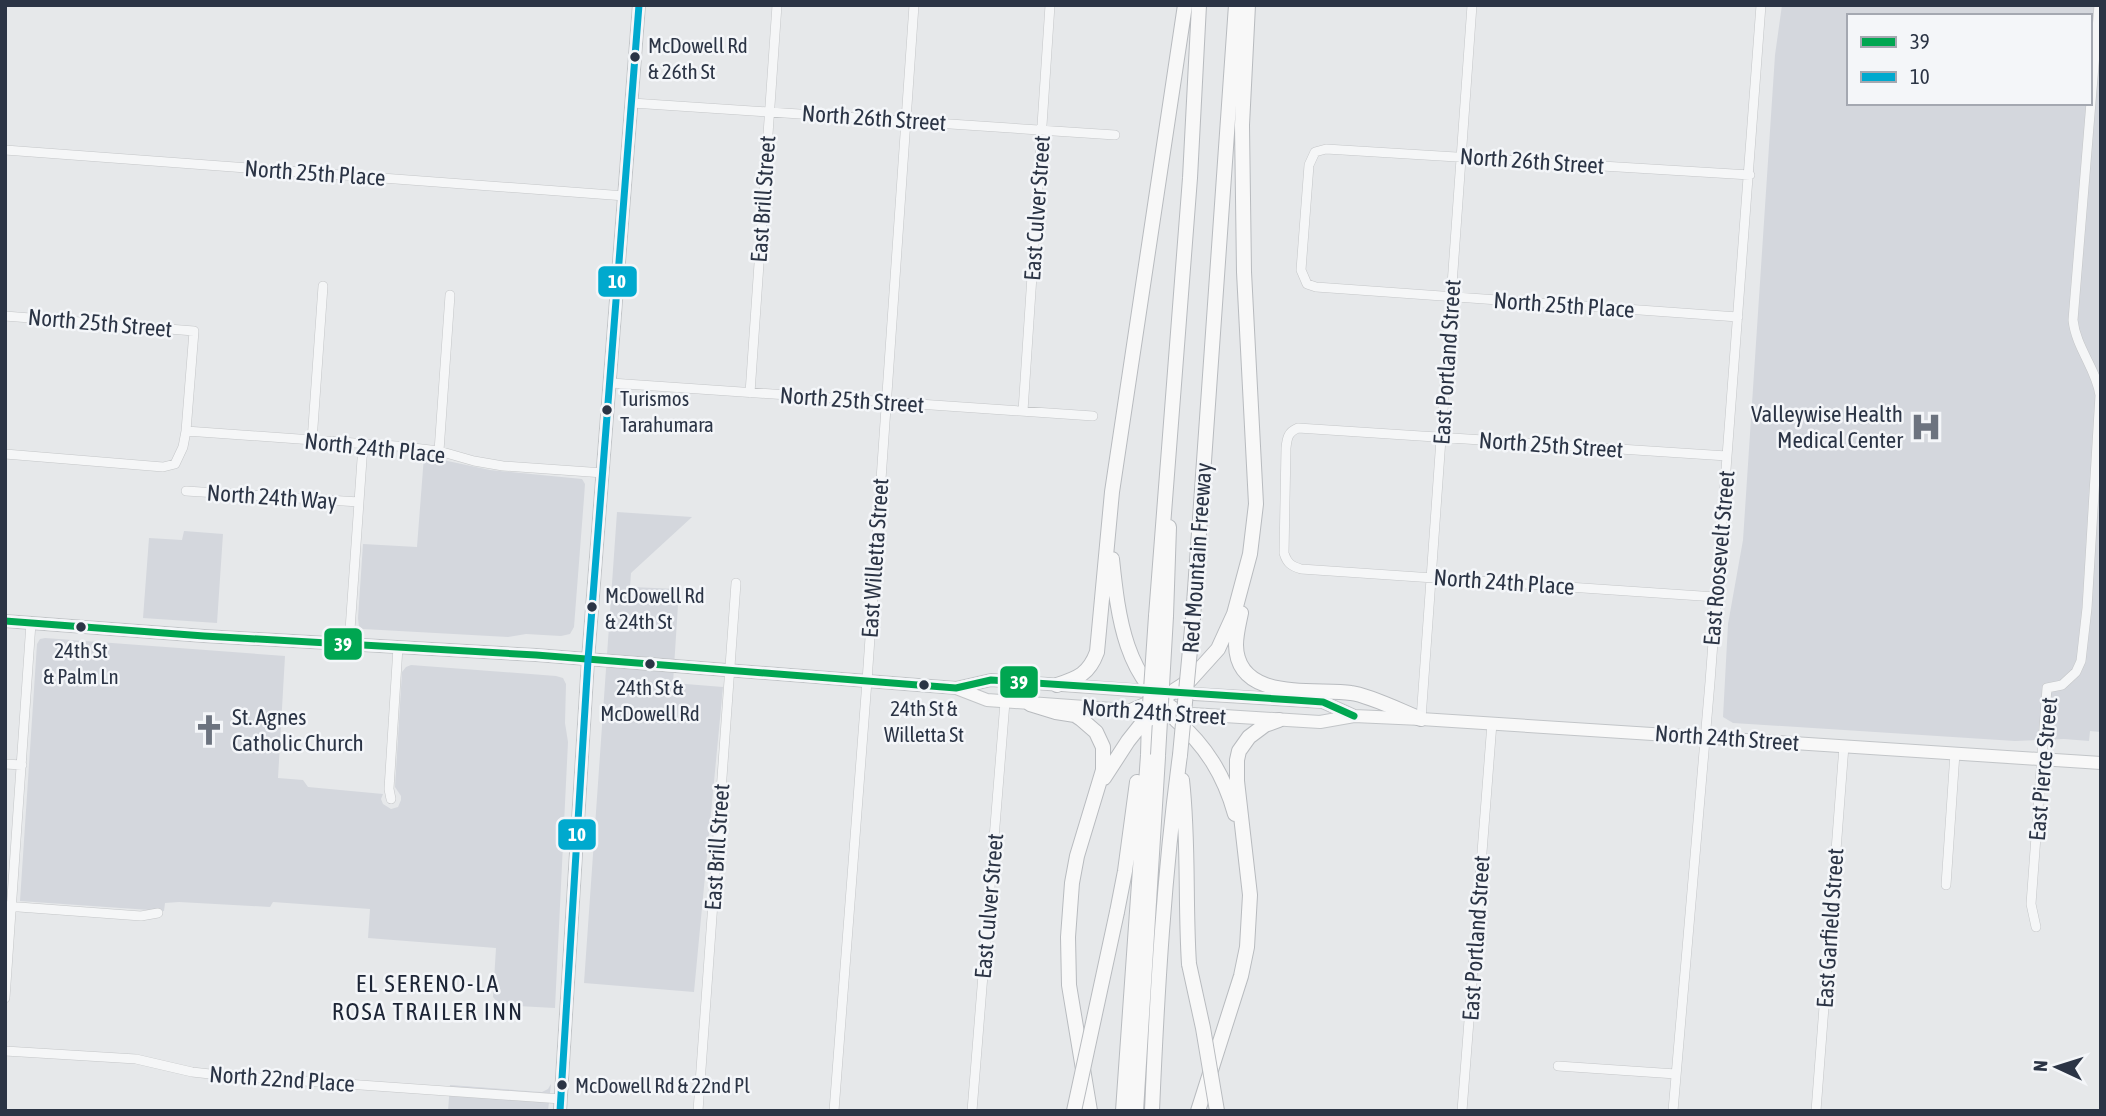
<svg xmlns="http://www.w3.org/2000/svg" width="2106" height="1116" font-family="'Asap Condensed',sans-serif">
  <style>
    .built { fill: #d4d7dd; fill-rule: evenodd }
    .lines { fill: none; stroke-linecap: round; stroke-linejoin: round }
    .minor-casing { stroke: #c4c6c8; stroke-width: 10 }
    .major-casing { stroke: #c2c5c8; stroke-width: 14 }
    .highway-casing { stroke: #b8bbbf; stroke-width: 16 }
    .minor { stroke: #f5f6f7; stroke-width: 9 }
    .major { stroke: #f8f8f8; stroke-width: 12 }
    .highway { stroke: #f8f8f8; stroke-width: 14 }
    .highway-bridge-casing { stroke: #b8bbbf; stroke-width: 16; stroke-linecap: butt }
    .highway-bridge { stroke: #f8f8f8; stroke-width: 14 }
    .bus-1-casing { stroke: #f4f6f9; stroke-width: 12 }
    .bus-2-casing { stroke: #f4f6f9; stroke-width: 12 }
    .bus-1 { stroke: #00a651; stroke-width: 7 }
    .bus-2 { stroke: #00a9ce; stroke-width: 7 }
    .bus-dot { fill: #2b3445; stroke: #f4f6f9; stroke-width: 2.5 }
    .labels { text-anchor: middle; dominant-baseline: central; stroke-width: 5; stroke-linejoin: round; paint-order: stroke }
    .bus-label { font-size: 21px; fill: #2b3445; stroke: #f4f6f9; text-anchor: start }
    .street-label { font-size: 23px; fill: #2b3445; stroke: #f4f6f9 }
    .poi-label { font-size: 23px; fill: #2b3445; stroke: #f4f6f9; text-anchor: end }
    .neighbourhood-label { font-size: 24px; letter-spacing: 2px; fill: #1d2536; stroke: #f4f6f9 }
    .line-badge { stroke: #f4f6f9; stroke-width: 2.5 }
    .badge-label { font-size: 19px; text-anchor: middle; font-weight: bold; fill: #fff }
  </style>
  <rect width="100%" height="100%" fill="#e6e8ea"/>
  <path class="built" d="M1782 5H2101V732L2090 731 2089 741 2064 739 2015 741 1733 723 1723 717 1728 624 1743 540 1775 55ZM1849 16H2090V103H1849Z
    M424 456 490 470 582 479 585 484 584 498 574 627 570 634 561 636 526 634 508 637 363 629 359 627 358 618 363 544 417 547Z
    M617 512 692 517 631 573 630 587 679 589 673 683 723 687 694 992 584 983Z
    M184 531 223 534 217 623 143 618 149 538 182 540Z
    M45 638 285 656 278 778 303 780 308 787 383 794 381 799 383 804 391 809 398 807 401 800V796L395 787 402 672 406 667 411 665 556 676 563 678 566 684 565 723 568 742 555 1008 500 1005 493 997 496 948 368 938 370 909 273 902 270 907 179 902 165 903 164 911 20 901 37 644 40 639Z
    M551 1084 548 1111H448L450 1085 542 1092 548 1089Z"/>
  <g class="lines">
    <defs>
      <path id="minor" d="M632 103 1115 135
        M5 150 625 196
        M5 316 194 331 186 431 183 447 175 464 163 467 5 454
        M1738 317 1316 287 1307 284 1301 270 1309 165 1315 152 1326 149 1750 175
        M611 383 1093 416
        M750 393 777 5
        M1023 411 1050 5
        M186 431 396 446 439 451 474 461 503 466 604 473
        M312 441 323 286
        M439 451 450 295
        M186 491 359 502
        M1716 597 1301 569C1291 566 1287 563 1284 553L1286 448C1287 438 1288 432 1298 428L1727 456
        M349 644 363 445
        M1421 719 1472 5
        M5 764 22 765
        M391 799 389 789 398 647
        M1946 885 1955 753
        M5 906 141 916 158 913
        M2036 927 2031 904 2047 688 2062 685 2076 672 2081 661 2087 608 2100 395C2096 368 2076 348 2073 320L2099 5
        M5 998 31 623
        M5 1051 136 1059 192 1072 219 1075 561 1099
        M1558 1066 1676 1074
        M698 1111 736 583
        M834 1111 867 681 914 5
        M972 1111 1005 702
        M1462 1111 1492 723
        M1673 1111 1710 682 1761 5
        M1816 1111 1844 746"/>
      <path id="major" d="M5 621 204 636 536 655 956 688 991 680 1160 692
        M956 688 987 700 1140 711
        M1178 693 1323 702 1354 716
        M1176 713 1320 722 1354 716 1421 719 2101 763
        M560 1111 588 660 639 5"/>
      <path id="highway" d="M1112 559C1118 616 1125 682 1180 713
        M1241 613C1239 623 1236 634 1236 645 1237 702 1314 688 1351 693 1369 695 1403 712 1421 719
        M1156 616 1190 178 1199 5
        M1166 616 1169 527
        M1193 618 1236 5
        M1057 685C1078 678 1089 674 1097 652L1112 492 1185 5
        M1030 704 1056 712 1075 715 1081 719 1096 732 1103 747V770L1077 856 1072 883 1068 937 1069 985 1090 1111
        M1133 710 1166 696 1180 687 1190 680 1218 649 1234 614 1250 554 1256 504 1244 272 1242 125 1248 5
        M1176 720C1206 746 1224 775 1235 814
        M1104 778 1128 741 1151 712
        M1182 780C1189 841 1185 903 1189 964
        M1117 912 1125 871 1137 782
        M1123 1111 1148 755 1149 719
        M1136 1111 1158 757
        M1152 1111C1157 992 1164 873 1180 755
        M1198 1111 1241 976 1247 947 1250 895 1237 781V760L1239 751 1249 737 1265 725 1279 720"/>
    </defs>
    <use href="#minor" class="minor-casing"/>
    <use href="#major" class="major-casing"/>
    <use href="#highway" class="highway-casing"/>
    <use href="#minor" class="minor"/>
    <use href="#major" class="major"/>
    <use href="#highway" class="highway"/>
    <defs>
      <path id="highway-bridge" d="M1149 719 1156 616
        M1158 755 1166 616
        M1180 755 1193 618
        M1189 964 1203 1028 1217 1111
        M1074 1111 1117 912"/>
    </defs>
    <use href="#highway-bridge" class="highway-bridge-casing"/>
    <use href="#highway-bridge" class="highway-bridge"/>
    <defs>
      <path id="bus-1" d="M5 621 204 636 536 655 956 688 991 680 1294 700 1323 702 1354 716"/>
      <path id="bus-2" d="M560 1111 588 660 639 5"/>
    </defs>
    <use href="#bus-1" class="bus-1-casing"/>
    <use href="#bus-2" class="bus-2-casing"/>
    <use href="#bus-1" class="bus-1"/>
    <use href="#bus-2" class="bus-2"/>
  </g>
  <defs>
    <symbol id="hospital-bare" viewBox="-9 -9 18 18"><path d="M-5-5h3v3.5h4V-5h3V5h-3V1.5h-4V5h-3Z" fill="#6c737f" stroke="#f4f6f9" stroke-width="2.5" paint-order="stroke"/></symbol>
    <symbol id="church-bare" viewBox="-9 -9 18 18"><path d="M-1.2-6h2.4v3.5h3.3v2.4h-3.3V6h-2.4V-.1h-3.3v-2.4h3.3Z" fill="#6c737f" stroke="#f4f6f9" stroke-width="2.5" paint-order="stroke"/></symbol>
  </defs>
  <g fill-rule="evenodd">
    <use href="#hospital-bare" x="1904" y="405" width="44" height="44"/>
    <use href="#church-bare" x="187" y="708" width="44" height="44"/>
  </g>
  <g class="bus-dot">
    <circle cx="635" cy="57" r="6"/>
    <circle cx="607" cy="410" r="6"/>
    <circle cx="592" cy="607" r="6"/>
    <circle cx="81" cy="627" r="6"/>
    <circle cx="650" cy="664" r="6"/>
    <circle cx="924" cy="685" r="6"/>
    <circle cx="562" cy="1085" r="6"/>
  </g>
  <g class="labels">
    <g class="bus-label">
      <text x="648" y="45">McDowell Rd<tspan x="648" dy="26">&amp; 26th St</tspan></text>
      <text x="620" y="398">Turismos<tspan x="620" dy="26">Tarahumara</tspan></text>
      <text x="605" y="595">McDowell Rd<tspan x="605" dy="26">&amp; 24th St</tspan></text>
      <text x="81" y="650" text-anchor="middle">24th St<tspan x="81" dy="26">&amp; Palm Ln</tspan></text>
      <text x="650" y="687" text-anchor="middle">24th St &amp;<tspan x="650" dy="26">McDowell Rd</tspan></text>
      <text x="924" y="708" text-anchor="middle">24th St &amp;<tspan x="924" dy="26">Willetta St</tspan></text>
      <text x="575" y="1085">McDowell Rd &amp; 22nd Pl</text>
    </g>
    <g class="street-label">
      <text transform="translate(874 118) rotate(4)">North 26th Street</text>
      <text transform="translate(1532 161) rotate(4)">North 26th Street</text>
      <text transform="translate(315 173) rotate(4)">North 25th Place</text>
      <text transform="translate(763 199) rotate(-86)">East Brill Street</text>
      <text transform="translate(1037 208) rotate(-86)">East Culver Street</text>
      <text transform="translate(1564 305) rotate(4)">North 25th Place</text>
      <text transform="translate(100 323) rotate(5)">North 25th Street</text>
      <text transform="translate(1447 362) rotate(-86)">East Portland Street</text>
      <text transform="translate(852 400) rotate(4)">North 25th Street</text>
      <text transform="translate(1551 445) rotate(4)">North 25th Street</text>
      <text transform="translate(375 448) rotate(6)">North 24th Place</text>
      <text transform="translate(272 497) rotate(4)">North 24th Way</text>
      <text transform="translate(875 558) rotate(-86)">East Willetta Street</text>
      <text transform="translate(1197 558) rotate(-86)">Red Mountain Freeway</text>
      <text transform="translate(1719 558) rotate(-85)">East Roosevelt Street</text>
      <text transform="translate(1504 582) rotate(4)">North 24th Place</text>
      <text transform="translate(1154 712) rotate(4)">North 24th Street</text>
      <text transform="translate(1727 738) rotate(4)">North 24th Street</text>
      <text transform="translate(2043 769) rotate(-85)">East Pierce Street</text>
      <text transform="translate(717 847) rotate(-86)">East Brill Street</text>
      <text transform="translate(989 906) rotate(-85)">East Culver Street</text>
      <text transform="translate(1830 928) rotate(-86)">East Garfield Street</text>
      <text transform="translate(1476 938) rotate(-86)">East Portland Street</text>
      <text transform="translate(282 1079) rotate(4)">North 22nd Place</text>
    </g>
    <g class="poi-label">
      <text x="1903" y="414">Valleywise Health<tspan x="1903" dy="26">Medical Center</tspan></text>
      <text x="232" y="717" text-anchor="start">St. Agnes<tspan x="232" dy="26">Catholic Church</tspan></text>
    </g>
    <g class="neighbourhood-label">
      <text x="428" y="983">EL SERENO-LA<tspan x="428" dy="28">ROSA TRAILER INN</tspan></text>
    </g>
  </g>
  <g class="line-badge">
    <rect x="597" y="265" width="41" height="33" rx="7" fill="#00a9ce"/>
    <rect x="323" y="627" width="40" height="34" rx="7" fill="#00a651"/>
    <rect x="999" y="665" width="40" height="34" rx="7" fill="#00a651"/>
    <rect x="557" y="818" width="40" height="33" rx="7" fill="#00a9ce"/>
  </g>
  <g class="badge-label">
    <text x="617" y="288">10</text>
    <text x="343" y="651">39</text>
    <text x="1019" y="689">39</text>
    <text x="577" y="841">10</text>
  </g>
  <rect width="2106" height="1116" fill="none" stroke="#2b3445" stroke-width="14"/>
  <rect x="1847" y="14" width="245" height="91" fill="#f4f6f9" stroke="#a4a8b1" stroke-width="2"/>
  <rect x="1861" y="37" width="35" height="10" fill="#00a651" stroke="#a4a8b1" stroke-width="2"/>
  <text x="1910" y="49" font-size="21" fill="#2b3445">39</text>
  <rect x="1861" y="72" width="35" height="10" fill="#00a9ce" stroke="#a4a8b1" stroke-width="2"/>
  <text x="1910" y="84" font-size="21" fill="#2b3445">10</text>
  <g transform="translate(2057 1067) rotate(274)" stroke="#f4f6f9" stroke-width="5" paint-order="stroke">
  <path d="M0-5L12 26L0 18L-12 26Z" fill="#2b3445"/>
  <text y="-10" font-size="19" font-weight="bold" text-anchor="middle" fill="#2b3445">N</text>
  </g>
</svg>
